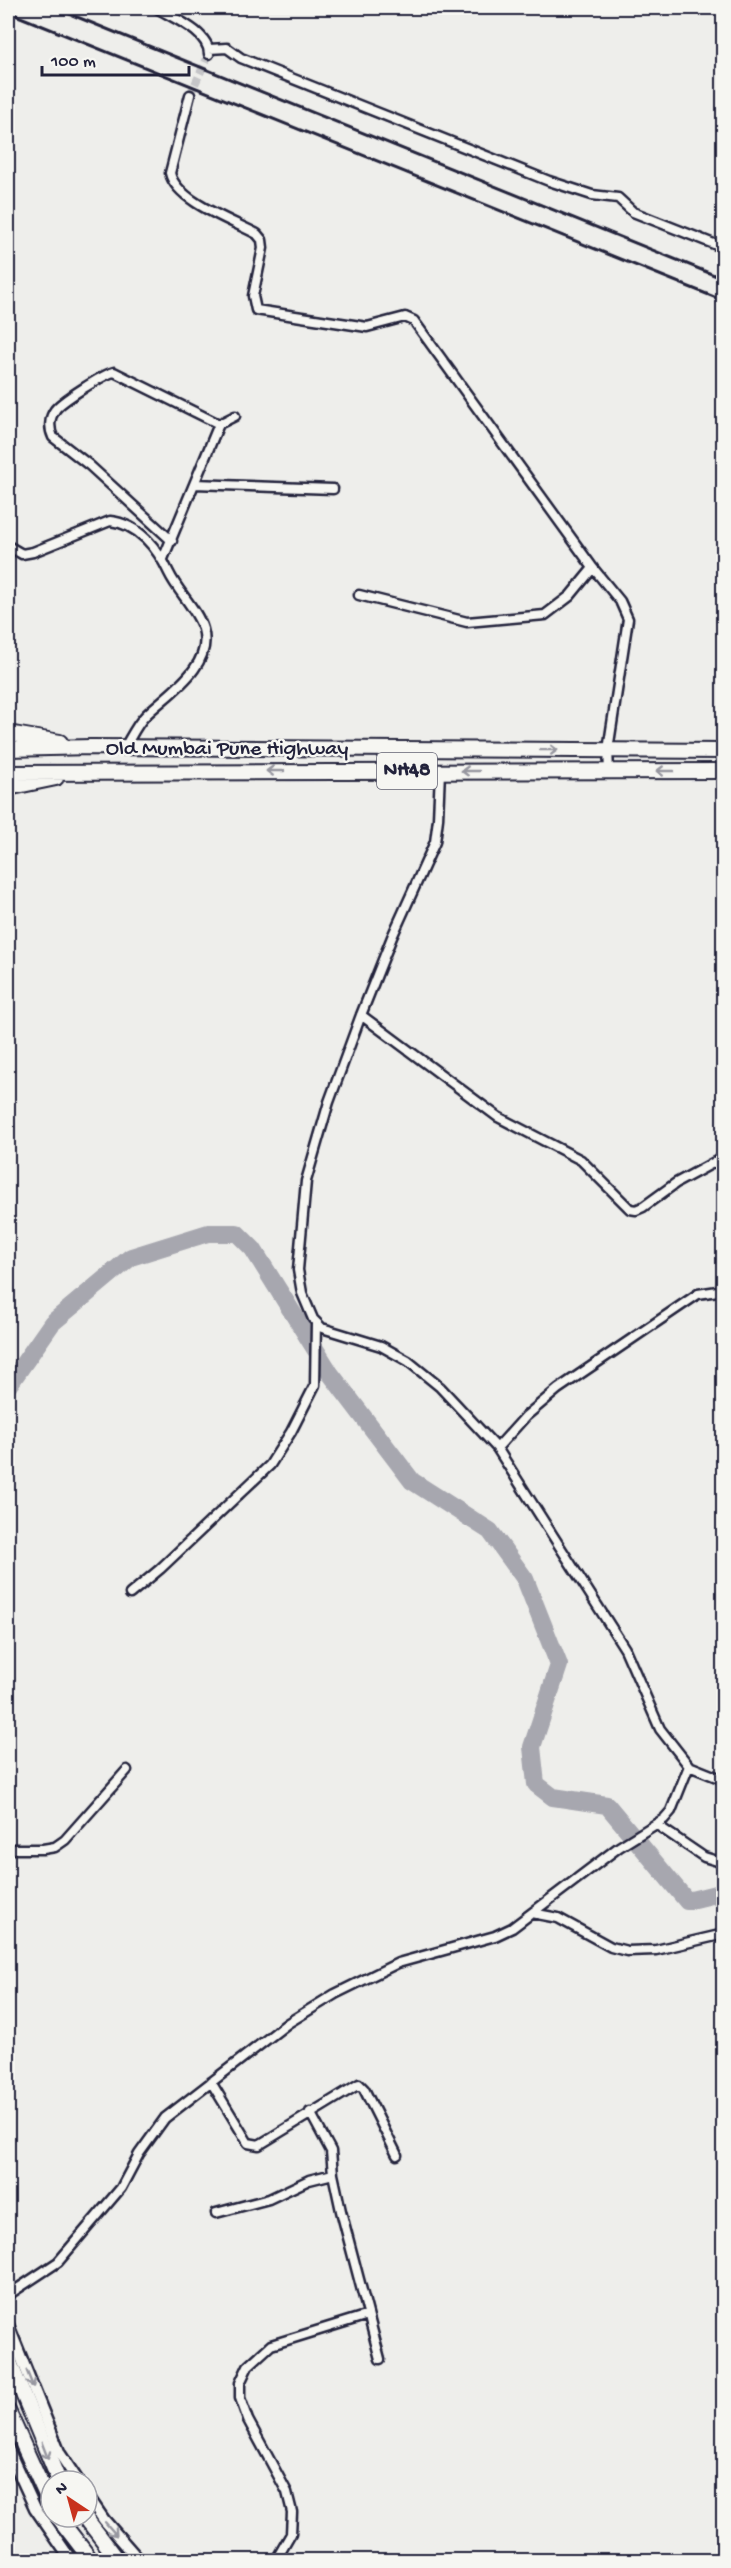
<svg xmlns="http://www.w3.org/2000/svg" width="731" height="2568" font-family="'Gochi Hand',sans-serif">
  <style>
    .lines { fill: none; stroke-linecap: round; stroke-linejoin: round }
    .river { stroke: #a7a7af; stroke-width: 18 }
    .minor-tunnel { stroke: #c5c5c8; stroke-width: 8; stroke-dasharray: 8 4; stroke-linecap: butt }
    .minor-casing { stroke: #22223b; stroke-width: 13 }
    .tertiary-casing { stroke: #22223b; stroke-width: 15 }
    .trunk-casing { stroke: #22223b; stroke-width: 18 }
    .minor { stroke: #f6f6f2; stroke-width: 8 }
    .tertiary { stroke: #f6f6f2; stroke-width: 10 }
    .trunk { stroke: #f6f6f2; stroke-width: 14 }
    .rail { stroke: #22223b; stroke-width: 3 }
    .oneway { stroke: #9797a0 }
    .labels { text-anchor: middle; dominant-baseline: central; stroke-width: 5; stroke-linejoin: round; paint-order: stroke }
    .shield { fill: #f6f6f2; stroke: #626272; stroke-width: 1.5 }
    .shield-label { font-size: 21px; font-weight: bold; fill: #22223b }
    .street-label { font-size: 22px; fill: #22223b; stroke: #f6f6f2 }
  </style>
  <rect width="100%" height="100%" fill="#eeeeeb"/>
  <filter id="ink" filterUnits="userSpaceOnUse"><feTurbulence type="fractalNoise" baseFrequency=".0167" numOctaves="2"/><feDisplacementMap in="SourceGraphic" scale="12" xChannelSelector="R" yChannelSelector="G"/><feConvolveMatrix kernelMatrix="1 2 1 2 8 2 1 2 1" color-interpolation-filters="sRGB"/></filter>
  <g filter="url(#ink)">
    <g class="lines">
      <path class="river" d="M8 1386 52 1323 131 1257 208 1233H237L253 1249 330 1373 412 1481 490 1531 525 1579 559 1665 532 1747 536 1784 553 1797 607 1805 687 1901 724 1892"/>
      <path class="minor-tunnel" d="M190 95 209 54"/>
      <defs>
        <path id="minor" d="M157 8C173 18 209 32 209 54
          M209 49 227 48 241 58 549 181 592 195 618 198 633 212 724 248
          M190 95 170 173C176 201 233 221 257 234L262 240 263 248 253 296 256 310 367 327 405 317 414 321 593 568 620 601 628 619 608 750 609 771
          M195 484 333 489
          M172 541 89 465 53 437C49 429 49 418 55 410 60 402 104 374 114 372L219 424
          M8 546 22 554 33 552 110 521C139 524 158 549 169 573 178 592 197 609 203 629 214 667 167 694 145 716 137 724 131 737 125 747
          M163 559 219 424 235 416
          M359 595 467 622 545 615 570 596 593 568
          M361 1015 498 1117 581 1160 630 1209 636 1210 643 1207 676 1183 724 1157
          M497 1448 526 1416 558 1389 698 1294 724 1290
          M130 1594 160 1569 270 1465 291 1432 315 1385 316 1323
          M689 1766 724 1780
          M657 1825 704 1857 724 1863
          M8 1849H43L55 1847 65 1840 127 1770
          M532 1913 558 1918 611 1947 627 1951 656 1950 724 1934
          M211 2082 248 2143 259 2145 359 2084 364 2089 397 2155
          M310 2112 331 2151 333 2174 341 2211 380 2359
          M216 2213 269 2199 309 2180 333 2174
          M8 2295 58 2262 121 2188 139 2154 165 2118 288 2023 335 1994 398 1963 495 1936 512 1928 619 1847 664 1819 671 1811 689 1766 660 1729 625 1649 497 1448 440 1387 408 1361 381 1346 322 1328 313 1319 302 1293 298 1270 306 1181 329 1102 361 1015 392 937 435 842 438 819 440 771
          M276 2560 291 2534 292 2512 287 2492 248 2420 240 2398V2383L248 2366 271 2345 368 2315"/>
        <path id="tertiary" d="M8 2325 60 2454 78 2481
          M8 2449 35 2508 71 2560
          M87 2495 104 2520 139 2560"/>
        <path id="trunk" d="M8 733 60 742
          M8 749 91 747 724 751
          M8 773 724 771
          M8 788 56 778
          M8 2358 59 2481
          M8 2411 51 2506
          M58 2517 91 2560
          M85 2517 118 2560"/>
      </defs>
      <use href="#minor" class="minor-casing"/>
      <use href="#tertiary" class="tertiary-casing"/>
      <use href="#trunk" class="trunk-casing"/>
      <use href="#minor" class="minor"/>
      <use href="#tertiary" class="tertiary"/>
      <use href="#trunk" class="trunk"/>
      <path class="rail" d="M55 8 724 279
        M8 12 724 301"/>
    </g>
    <defs><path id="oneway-shaft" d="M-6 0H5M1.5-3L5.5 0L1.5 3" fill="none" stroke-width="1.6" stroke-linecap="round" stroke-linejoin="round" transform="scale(1.5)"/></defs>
    <g class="oneway">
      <use href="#oneway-shaft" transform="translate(549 750)"/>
      <use href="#oneway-shaft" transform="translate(275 771) rotate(180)"/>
      <use href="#oneway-shaft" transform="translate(470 771) rotate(-180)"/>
      <use href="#oneway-shaft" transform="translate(665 771) rotate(180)"/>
      <use href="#oneway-shaft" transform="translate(30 2379) rotate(68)"/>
      <use href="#oneway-shaft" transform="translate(45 2451) rotate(69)"/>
      <use href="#oneway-shaft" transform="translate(111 2529) rotate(49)"/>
    </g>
  </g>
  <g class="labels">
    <rect class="shield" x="377" y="753" width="60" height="36" rx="4.5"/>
    <g class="shield-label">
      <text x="407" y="771">NH48</text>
    </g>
    <g class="street-label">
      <text x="227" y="750">Old Mumbai Pune Highway</text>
    </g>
  </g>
  <rect width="731" height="2568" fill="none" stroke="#f6f6f2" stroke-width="30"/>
  <rect x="15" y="15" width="701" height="2538" fill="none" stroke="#22223b" stroke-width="2" filter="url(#ink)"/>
  <g transform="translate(69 2499) rotate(324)"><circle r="28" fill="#f6f6f2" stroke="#a1a1a9" stroke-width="1.5"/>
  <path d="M0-4.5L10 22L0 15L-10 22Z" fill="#c8321e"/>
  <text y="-9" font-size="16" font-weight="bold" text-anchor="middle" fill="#22223b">N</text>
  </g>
  <path d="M42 66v9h147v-9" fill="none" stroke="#22223b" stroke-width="3"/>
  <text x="51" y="66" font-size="18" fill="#22223b" stroke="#f6f6f2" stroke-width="4.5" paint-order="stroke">100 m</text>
</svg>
